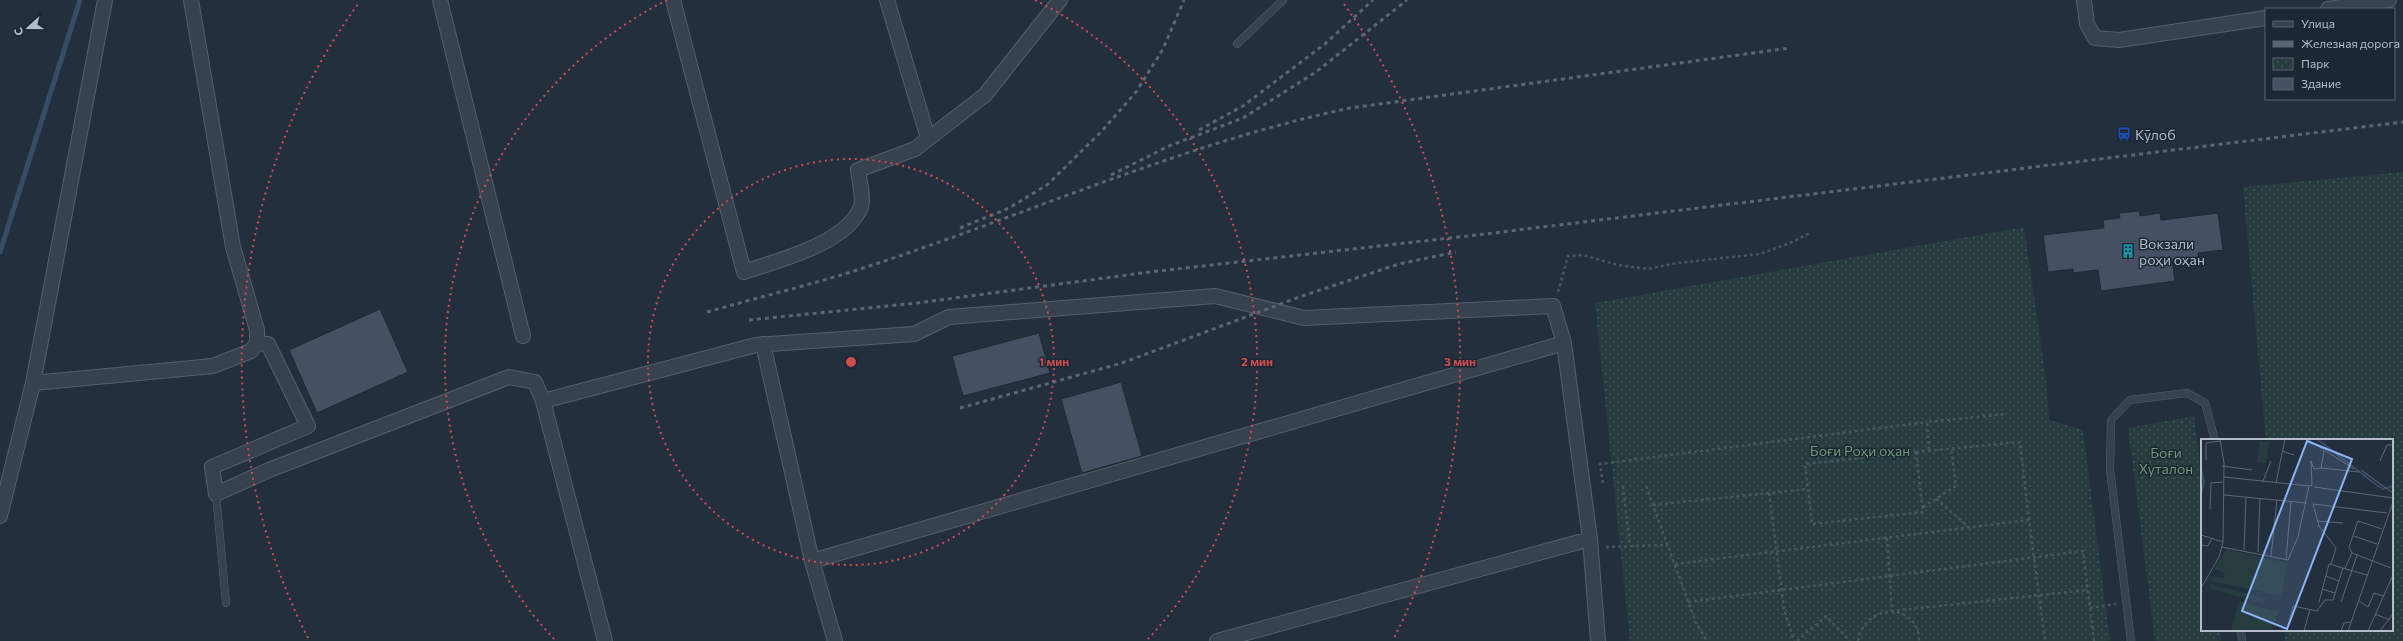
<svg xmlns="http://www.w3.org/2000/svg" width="2403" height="641" font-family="Commissioner,sans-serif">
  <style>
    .park { fill: url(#park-dots) }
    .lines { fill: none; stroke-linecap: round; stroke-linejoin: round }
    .stream { stroke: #394c67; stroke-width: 5 }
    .building { fill: #455162; stroke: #1f2835 }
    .lane-casing { stroke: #565f6c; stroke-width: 8 }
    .street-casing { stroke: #565f6c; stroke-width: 16 }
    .path { stroke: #44595c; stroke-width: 2.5; stroke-dasharray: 3 3; stroke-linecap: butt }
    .lane { stroke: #38414e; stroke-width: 7 }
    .street { stroke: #38414e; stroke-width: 14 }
    .rail { stroke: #5a6575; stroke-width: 3; stroke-dasharray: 4 4; stroke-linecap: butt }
    .ring { fill: none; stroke: #ce4d50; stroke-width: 2; stroke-dasharray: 2 4 }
    .labels { text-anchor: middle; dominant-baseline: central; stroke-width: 3; stroke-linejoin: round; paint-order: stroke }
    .poi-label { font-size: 14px; fill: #b4bcc9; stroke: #1d2633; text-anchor: start }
    .park-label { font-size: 14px; fill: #6b9a76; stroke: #1d2633 }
    .inset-river { fill: none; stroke: #394c67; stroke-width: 2 }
    .inset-road { fill: none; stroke: #5e6776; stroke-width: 1 }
    .view { fill: #8ab4f8; fill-opacity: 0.15; stroke: #8ab4f8; stroke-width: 2 }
    .inset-edge { fill: none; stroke: #b4bcc9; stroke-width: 2 }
    .centre { fill: #ce4d50; stroke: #1d2633; stroke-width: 2 }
    .ring-label { font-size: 12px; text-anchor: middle; font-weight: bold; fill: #ce4d50; stroke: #1d2633; stroke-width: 3; stroke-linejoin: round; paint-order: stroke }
  </style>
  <defs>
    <pattern id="park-dots" width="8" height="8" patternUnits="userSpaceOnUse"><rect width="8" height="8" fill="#263c3f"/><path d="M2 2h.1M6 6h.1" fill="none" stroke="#435659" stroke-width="1.8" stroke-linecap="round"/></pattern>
  </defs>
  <rect width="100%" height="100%" fill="#242f3e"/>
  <path class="park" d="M2403 172V641H2285L2284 630H2392V440H2266L2243 187Z
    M2024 227 2046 379 2049 420 2083 430 2110 641H1630L1595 303Z
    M2194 416 2202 483V630H2220L2221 641H2155L2128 428Z"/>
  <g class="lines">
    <path class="stream" d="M0 252 80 0"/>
  </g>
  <path class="building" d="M2139 211 2140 216 2160 213 2161 220 2218 213 2223 250 2198 253 2199 257 2172 260 2175 281 2101 291 2098 270 2073 273V269L2048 272 2043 235 2104 228 2103 220 2120 218 2119 213Z
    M380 309 408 372 317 413 289 350Z
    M1039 333 1050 373 963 396 952 356Z
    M1121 382 1142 456 1082 473 1061 399Z"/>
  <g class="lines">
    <defs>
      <path id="lane" d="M1237 44 1283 0
        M216 494 226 603
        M2241 630 2242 641
        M2131 641 2110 469 2111 420 2130 400 2187 393 2205 403 2215 440"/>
      <path id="street" d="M440 0 523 336
        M673 0 744 272C779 260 846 244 861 207 864 198 859 180 858 170L915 149 985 95 1060 0
        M887 0 928 138
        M2084 0 2087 24 2095 38 2119 40 2266 18
        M2328 9 2389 0
        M257 343 268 344 308 426 212 467 216 494 269 470 509 377 535 382 543 401 605 641
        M763 344 812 561 835 641
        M33 383 213 366 251 351 257 343V330L233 247 191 0
        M543 401 756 345 914 334 949 317 1215 296 1304 318 1553 306 1564 343 1590 539 1598 641
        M0 516 33 383 105 0
        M812 561 1564 343
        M1217 641 1590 539"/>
    </defs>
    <use href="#lane" class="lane-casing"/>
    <use href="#street" class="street-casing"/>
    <path class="path" d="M1558 292 1568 256 1583 255 1618 265 1648 269 1677 263 1760 254 1790 243 1810 233
      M1929 450 1927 422 2006 414
      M1916 452 1923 512 1812 524 1805 464Z
      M1916 452 2020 442 2029 520
      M1603 483 1600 464 1927 422
      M1623 486 1630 546
      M1646 486 1696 623 1707 641
      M1769 493 1784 609 1794 641
      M1936 499 1969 527
      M1653 505 1808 489
      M1923 507 1956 486 1951 448
      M1887 538 1892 611 2088 590
      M1606 547 1668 545
      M1675 564 2029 520 2045 641
      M1688 602 2083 551 2094 641
      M2090 608 2116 604
      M1797 641 1826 616 1850 641
      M1858 641C1865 601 1920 603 1919 641"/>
    <use href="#lane" class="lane"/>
    <use href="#street" class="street"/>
    <path class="rail" d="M1199 130 1243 106 1326 43 1373 0
      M1111 175 1169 146 1243 118 1316 72 1407 0
      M960 228 1009 208 1047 185 1100 133 1136 92 1163 49 1184 0
      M707 312C756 298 806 286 854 271 1020 218 1180 144 1350 108L1790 48
      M749 320 917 303 1150 272 1485 234 2403 122
      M960 408 1122 363 1302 296 1399 264 1456 252"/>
  </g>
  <g class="ring">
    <circle cx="851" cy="362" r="203"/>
    <path d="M554 639A406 406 0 0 1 667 0M1035 0A406 406 0 0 1 1148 639"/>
    <path d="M308 638A609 609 0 0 1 358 4M1344 4A609 609 0 0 1 1394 638"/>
  </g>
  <defs>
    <symbol id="station-bare" viewBox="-9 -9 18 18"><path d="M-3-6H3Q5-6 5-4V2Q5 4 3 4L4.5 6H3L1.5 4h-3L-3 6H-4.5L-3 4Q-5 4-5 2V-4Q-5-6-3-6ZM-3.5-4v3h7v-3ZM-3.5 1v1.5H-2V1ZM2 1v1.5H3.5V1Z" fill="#1a4fb4" stroke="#1d2633" stroke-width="2.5" paint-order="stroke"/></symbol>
    <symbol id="building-bare" viewBox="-9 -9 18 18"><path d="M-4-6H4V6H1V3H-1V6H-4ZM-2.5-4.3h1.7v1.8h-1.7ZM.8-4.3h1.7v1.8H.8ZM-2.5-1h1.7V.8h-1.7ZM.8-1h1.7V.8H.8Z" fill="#0f9aa8" stroke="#1d2633" stroke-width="2.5" paint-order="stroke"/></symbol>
  </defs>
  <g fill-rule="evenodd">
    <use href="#station-bare" x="2114" y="124" width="20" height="20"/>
    <use href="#building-bare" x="2118" y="241" width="20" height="20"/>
  </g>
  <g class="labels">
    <g class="poi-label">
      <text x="2135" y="134">Кӯлоб</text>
      <text x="2139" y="243">Вокзали<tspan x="2139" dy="16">роҳи оҳан</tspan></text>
    </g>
    <g class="park-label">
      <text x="1860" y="450">Боғи Роҳи оҳан</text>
      <text x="2166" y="452">Боғи<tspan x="2166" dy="16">Хуталон</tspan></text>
    </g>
  </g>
  <g transform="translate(2201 439)">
    <rect width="192" height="192" fill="#242f3e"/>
    <path d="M59 2 68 3 65 24 56 23Z" fill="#263c3f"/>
    <path d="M25 110 87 124 80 157 10 142 11 138 23 139 24 134 13 130ZM9 145 63 159 62 164 9 150ZM38 162 77 173 72 192H30Z" fill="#263c3f"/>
    <path class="inset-river" d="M116 0 177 47 182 50 192 47M0 30 3 43 0 54"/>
    <path class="inset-road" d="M106 0 153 30M81 12 93 16M123 12 120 29 158 33M5 21V4L19 2M179 22 186 6H192M21 27 51 31M160 31 192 54M23 38 108 47M62 42 70 22M75 44 84 0M113 48 192 59M23 56 106 64M9 70 10 44 22 43M116 82 142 84M0 96 22 103M153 97 176 105M0 106 7 107 11 99M21 108 87 121 97 98 108 47 111 46 110 22 113 30 120 29M43 111 45 58M57 113 59 59M151 114 190 129M70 117 76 61M85 121 90 62M130 125 135 109 118 87 112 65 186 74M144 129 151 114 148 108 157 82 181 90M151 131 156 116M125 137 138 142M0 149 18 118 22 103 23 24 19 0M121 150 134 154M158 162 167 168 173 154 182 157M118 163 128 125 166 136M140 163 151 131M174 175 189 181M86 192 92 167 116 172 124 161H132L142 129M103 192 109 170M140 192 143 184 150 183M147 192 192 63M167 192 192 136M179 192 192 175"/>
    <path class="view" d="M106 2 151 20 86 190 41 172Z"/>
    <rect width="192" height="192" class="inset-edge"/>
  </g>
  <circle cx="851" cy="362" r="6" class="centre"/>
  <g class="ring-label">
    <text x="1054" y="366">1 мин</text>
    <text x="1257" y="366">2 мин</text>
    <text x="1460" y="366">3 мин</text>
  </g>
  <rect x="2265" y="8" width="130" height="92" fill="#1d2633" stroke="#59626f"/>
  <rect x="2273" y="21" width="20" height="6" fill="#38414e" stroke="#59626f"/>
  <text x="2301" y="28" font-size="12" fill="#b4bcc9">Улица</text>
  <rect x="2273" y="41" width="20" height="6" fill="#5a6575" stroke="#59626f"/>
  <text x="2301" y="48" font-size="12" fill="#b4bcc9">Железная дорога</text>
  <rect x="2273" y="58" width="20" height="12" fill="url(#park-dots)" stroke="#59626f"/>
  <text x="2301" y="68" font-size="12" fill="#b4bcc9">Парк</text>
  <rect x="2273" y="78" width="20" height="12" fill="#455162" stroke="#59626f"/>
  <text x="2301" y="88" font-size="12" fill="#b4bcc9">Здание</text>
  <g transform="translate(28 28) rotate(249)" stroke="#1d2633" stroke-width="3" paint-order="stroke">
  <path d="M0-3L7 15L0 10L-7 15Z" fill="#b4bcc9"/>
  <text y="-6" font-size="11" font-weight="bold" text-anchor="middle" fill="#b4bcc9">С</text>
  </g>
</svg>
